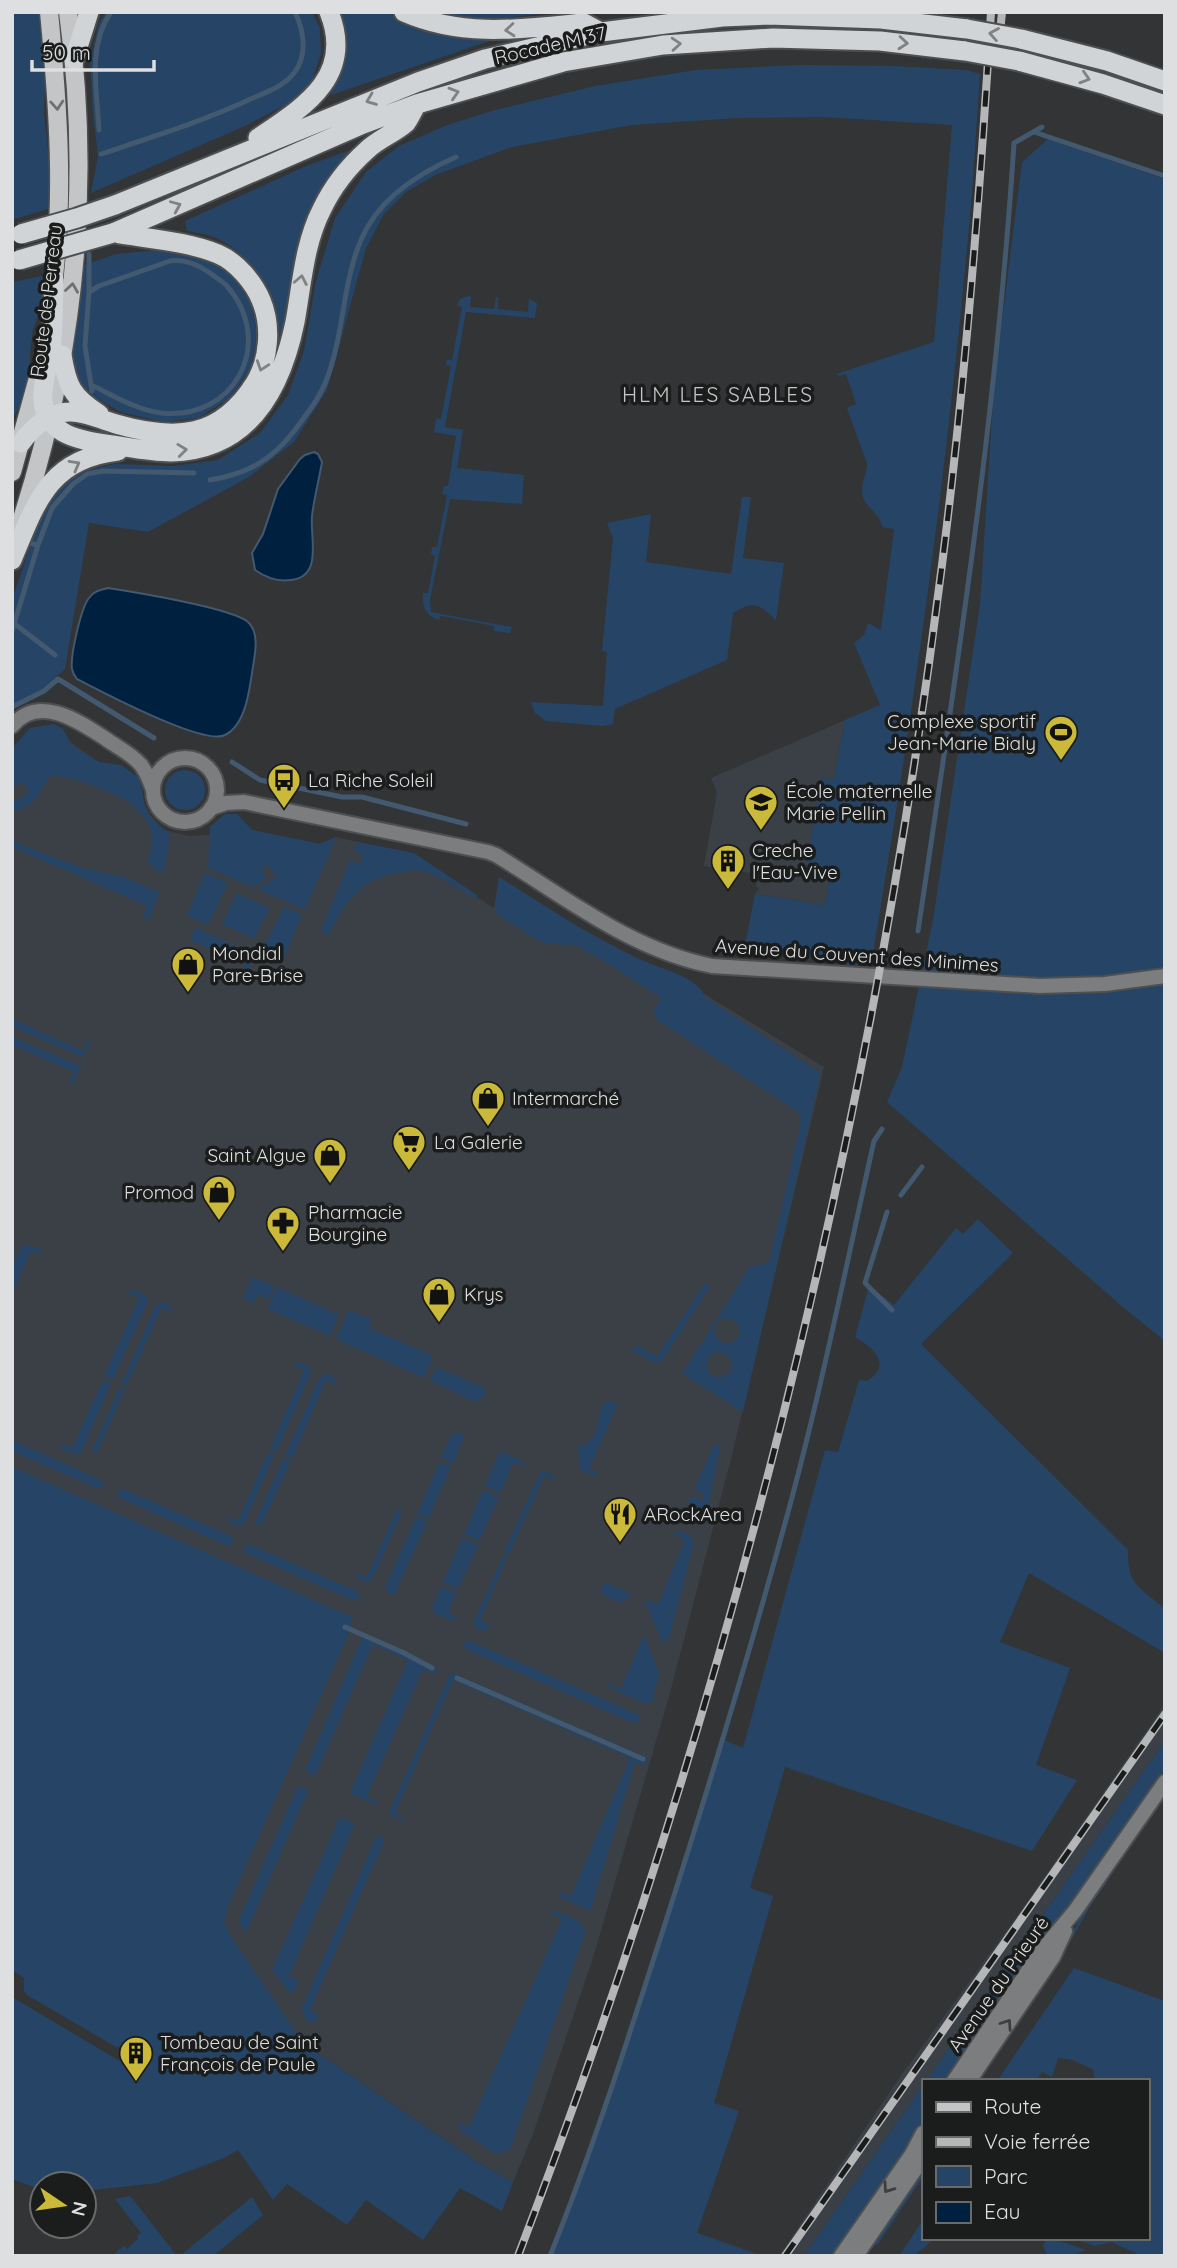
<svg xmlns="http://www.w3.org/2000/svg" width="1177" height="2268" font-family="Quicksand,sans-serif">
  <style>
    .built { fill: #3a4046 }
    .green { fill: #264566; fill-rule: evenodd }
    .water { fill: #00203f; stroke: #43596f; stroke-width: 2 }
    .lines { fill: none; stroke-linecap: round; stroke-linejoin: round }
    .stream { stroke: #43596f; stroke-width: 5 }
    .tertiary-casing { stroke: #4e4f51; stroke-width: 18 }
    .primary-casing { stroke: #4e4f51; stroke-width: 21 }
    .trunk-casing { stroke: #4e4f51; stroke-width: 23 }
    .tertiary { stroke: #7c7d7e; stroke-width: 14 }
    .primary { stroke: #c3c5c7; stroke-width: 18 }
    .trunk { stroke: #d1d4d6; stroke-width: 19 }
    .rail-casing { stroke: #b5b6b8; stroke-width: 8 }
    .rail { stroke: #1b1c1c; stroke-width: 5; stroke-dasharray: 16; stroke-linecap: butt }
    .trunk-bridge-casing { stroke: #4e4f51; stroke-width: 23; stroke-linecap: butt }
    .trunk-bridge { stroke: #d1d4d6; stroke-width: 19 }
    .oneway { stroke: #7f8182 }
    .oneway2 { stroke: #6f7072 }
    .oneway3 { stroke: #3d3e3e }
    .labels { text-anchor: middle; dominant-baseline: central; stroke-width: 7; stroke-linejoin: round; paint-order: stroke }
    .street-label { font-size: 19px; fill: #dedfe0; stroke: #1b1c1c }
    .poi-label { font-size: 19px; fill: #dedfe0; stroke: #1b1c1c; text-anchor: start }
    .neighbourhood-label { font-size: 21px; letter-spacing: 2px; fill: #c4c6c9; stroke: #1b1c1c }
  </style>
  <rect width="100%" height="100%" fill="#323436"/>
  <path class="built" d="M845 720 834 780 821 778 805 875 829 881 825 905 755 894 759 888 756 887 757 874 704 866 717 792 711 778Z
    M52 729 100 763 142 800 151 816 164 830 189 836 209 835 237 814 252 830 320 844 336 837 407 853 494 908 499 877 580 928 706 995 824 1067 732 1455 670 1693 593 1958 532 2137 513 2182 485 2167 304 2044 186 1889 12 1476V777Z
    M1165 1704V1741L926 2081H923V2085L804 2256H779L897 2081 1020 1912Z"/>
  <path class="green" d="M12 12H39L46 60 44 113 51 178V208L12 220Z
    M106 12H312L320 28 321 53 312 81 295 100 245 126 91 193 98 156 93 114 90 61 99 23Z
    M336 12H387L426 29 501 37 331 95 342 50Z
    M441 12H553C517 17 477 23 441 12Z
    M798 65 893 66 966 70 980 74C976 132 973 190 967 248 945 488 911 727 871 965H847V958L744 950 755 894 825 905 829 881 805 875 821 778 834 780 845 720 880 705 854 643 864 635 868 623 881 630 894 529 882 527C881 513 863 507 862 493 861 483 867 474 867 464L847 408 856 404 846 374 839 376 836 374 934 342 952 125 824 117 737 118 632 125 512 147 435 175 406 192 384 214 366 248 327 390 294 442 249 477 148 532 89 523 65 669 32 699 12 710V600L41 514 64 482 91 469 115 464 173 466 218 460 260 433 288 395 304 351 316 281 335 218 366 172 399 146 447 125 495 110 595 86 696 70Z
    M1048 139 1165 179V1341L1124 1308 887 1102 902 1067 933 920 980 604 994 385 1022 162Z
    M359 147 315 198 294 265 281 343 277 354C279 306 261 258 214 237 206 234 196 233 187 231L185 221 306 166Z
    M169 249 205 255 233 277 251 303 257 334 251 368 229 399 198 418 163 422 121 412 83 391 74 378 69 360 84 265 116 254Z
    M48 275 45 294 33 330 30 353V386L12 420V282Z
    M471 295 470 307 494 309 496 297H498V309L528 312 529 299 537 303 535 318 466 312 445 427 463 430 457 468 524 475 522 504 450 499 430 600 431 612 512 627 510 633 494 631V626L441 616 439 620C426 616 422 607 423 593H428L435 556 431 554 432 547H437L447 495 442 494 444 486H448L456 436 434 432 436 418 441 419 451 366 446 365 447 359 452 360 462 307 457 306 460 299Z
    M742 497H751L743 558 784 563 776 620C759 604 754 600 733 613L727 660 615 709 613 724 603 726 546 721 535 713 531 702 603 706 607 652 602 651 613 538 607 523 651 514 646 562 731 574Z
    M54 724 63 729 71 744 81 751 99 762 121 765 139 778C144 791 142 805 150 817 156 825 166 828 170 835L164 871H157L148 862C150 848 156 839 149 825 145 817 138 810 131 804 116 794 65 771 49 777 38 794 34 809 12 811V802L29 793 23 782 12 788 13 747 30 728Z
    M165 790a20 20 0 1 1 40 0a20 20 0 1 1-40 0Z
    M225 814H237L252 830 320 844 336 837 305 910 257 889 277 878 268 865 261 869 266 879 253 887 208 868 210 827Z
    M12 841 82 868 123 877 160 892 148 920 143 918 147 906 12 847Z
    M358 842 414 853 477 895 476 899C461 890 445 879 429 873 421 869 410 870 402 872 362 877 344 901 329 936L321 930 350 860 360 864 363 855 354 851Z
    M205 873 228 883 208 925 187 915Z
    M499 877C550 909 601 944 656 966 673 972 699 980 705 997L820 1073V1076L743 1412 682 1374 751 1265 759 1266 770 1260 799 1131 801 1119 798 1112 657 1020 653 1012 661 998 615 968 576 945 549 944 537 940 497 914 495 909ZM724 1318 734 1320C744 1329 741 1340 728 1344L719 1341 714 1333 716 1323ZM717 1352 726 1354 732 1362 731 1371 720 1378 711 1375 706 1366 709 1357Z
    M237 893 269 908 254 939 222 924Z
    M284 907 302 915 283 960 262 950Z
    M195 927 255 956 244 979 241 978 246 966 190 940Z
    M12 1019 83 1051 89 1039 91 1043 83 1057 12 1026Z
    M12 1037 81 1066 72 1085 69 1084 74 1072 12 1045Z
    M978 1219 1013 1253 921 1344 1128 1550C1127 1586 1140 1587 1165 1609V1653L1029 1573 1000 1642 1070 1668 1036 1765 1077 1780 1032 1851 785 1767 750 1888 773 1896 714 2103 739 2111 697 2233 763 2256H550C618 2086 670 1915 724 1740L743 1748 825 1450 838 1452 859 1380 867 1381C893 1364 873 1348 855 1337L869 1286 894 1305 956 1228 963 1234Z
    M22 1245 39 1248 42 1255 31 1251 12 1293V1267Z
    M253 1277 274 1286 268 1299 258 1295 254 1303 243 1298Z
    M705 1283 710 1286 662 1361 656 1363 632 1351 637 1345 657 1357Z
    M277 1287 339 1315 330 1336 267 1309Z
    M131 1290 146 1295 148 1301 113 1379 104 1376 139 1298 127 1292Z
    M162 1302 170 1306 173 1312 161 1308 127 1385 122 1383 155 1307Z
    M349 1310 372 1320 369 1328 433 1356 424 1378 336 1339Z
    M299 1362 310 1367 311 1373 276 1452 270 1449 304 1370 293 1365Z
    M436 1367 487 1389 483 1397 476 1402 430 1381Z
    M325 1373 335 1378 338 1385 326 1380 292 1459 285 1456 319 1379Z
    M103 1380 111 1383 81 1453 75 1454 62 1449 61 1443 72 1448Z
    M120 1387 125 1389 97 1453 92 1451Z
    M609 1401 618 1404 589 1469 599 1473 595 1476 580 1469 578 1447C600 1441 596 1424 602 1406Z
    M453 1432 465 1435 453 1463 441 1458Z
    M12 1440 101 1480 104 1485 99 1489 12 1451Z
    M714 1445 719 1446V1453L705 1519 702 1523 699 1524 682 1515 685 1511 696 1515 699 1507 688 1502 691 1496 702 1500 704 1494 694 1489Z
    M500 1451 524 1462 525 1467 514 1462 500 1493 485 1486Z
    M268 1452 274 1455 244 1524 239 1526 229 1522 226 1516 238 1521Z
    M283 1459 290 1462 262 1525 255 1522Z
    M440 1462 451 1467 428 1519 417 1514Z
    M12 1467 352 1617 351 1628 228 1906 224 1923 232 1938 304 2044 485 2167 513 2182 502 2211 460 2188 423 2240 366 2200 347 2225 287 2184 273 2200 238 2150 224 2158 157 2183 84 2191V2184H42V2190L12 2179V1997L118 2060 136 2058 144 2053 135 2035 126 2045 116 2047 27 1995 24 1991V1978L12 1970Z
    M541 1470 552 1474 555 1480 544 1476 509 1554 504 1552Z
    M119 1490H126L231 1536 234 1542 230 1545H226L122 1499 117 1495Z
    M483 1490 499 1497 479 1541 464 1534Z
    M397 1509 402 1512 372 1580 366 1582 357 1578 355 1572 367 1577Z
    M416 1517 427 1522 394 1596 386 1591V1585Z
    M678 1531 689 1534 694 1543 669 1638 665 1642H662L645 1601V1600L658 1604 685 1540 673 1534Z
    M462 1538 478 1545 458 1589 443 1582Z
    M248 1544 350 1588 358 1592 359 1597 357 1600 350 1599 245 1553 243 1548Z
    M503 1556 507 1558 480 1620 490 1625 484 1631 475 1628 474 1621Z
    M604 1582 631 1594 628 1599 618 1602 600 1593Z
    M441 1586 456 1593 448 1613 459 1618C451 1623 439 1615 431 1611Z
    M364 1633 437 1668 434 1674 423 1669 367 1796 378 1802 375 1804 350 1793 408 1660 373 1644 315 1776 305 1770Z
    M644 1634 659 1673 652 1702 647 1704 607 1687 608 1684 621 1689Z
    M465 1641H470L635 1713 640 1717 639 1721 633 1723 470 1651 464 1647Z
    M451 1672 648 1758 646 1765 635 1762 591 1909H586L558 1896 560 1892 571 1896 630 1758 453 1680 395 1813 405 1819 402 1820 390 1815V1810Z
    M1165 1741V1769L968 2049 948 2081H926Z
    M302 1787 308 1791 246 1933 240 1924V1917L297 1788Z
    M340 1817 355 1824 289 1976 299 1981 294 1992 290 1993 272 1970Z
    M377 1835 385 1839 310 2010 319 2015 317 2021 310 2022 306 2019 301 2010Z
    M1105 1880 1107 1882 1092 1903 1054 1971 978 2081H974L1059 1957 1084 1911Z
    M552 1911H556C567 1916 584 1919 585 1933L511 2147C506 2153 500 2154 493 2152L463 2132 458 2126 459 2123 469 2127 562 1919 550 1913Z
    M1074 1968 1165 2001V2256H1142L1111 2242 1095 2246 1071 2238H1147V2081H1098L1094 2078V2070L1073 2060 1058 2058 1052 2077 1042 2072 1036 2081H997Z
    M923 2085V2124L911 2145 835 2256H804Z
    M923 2167V2177L878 2244 874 2246 873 2242Z
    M130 2196 135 2202 177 2256H116V2252L124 2246 127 2249 138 2239 137 2236 141 2233 115 2199Z
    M252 2197 263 2215 213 2256H180Z
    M923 2220V2238H935L914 2256H899Z
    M1047 2238H1052L1086 2250 1071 2256H1047L1043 2245Z"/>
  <path class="water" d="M314 452 318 454 322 462C319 480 314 498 312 516 310 538 323 577 291 580 278 582 265 577 255 570L252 553 263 534 278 489 300 459 305 455Z
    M108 588C134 592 232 608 248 622 261 634 254 658 252 673 249 693 245 725 225 735 205 746 100 691 77 679 74 675 73 674 72 669 70 656 81 608 89 598 94 591 100 590 108 588Z"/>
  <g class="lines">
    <path class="stream" d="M99 130C97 92 87 46 111 12
      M1034 132 1165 176
      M101 154C152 137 204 121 253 98 267 92 284 86 294 73 308 55 304 31 295 12
      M89 254V292L85 346 92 391
      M89 292 99 286 170 261C185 259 197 264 210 273 215 277 222 281 227 286 276 343 235 421 161 413 136 410 113 395 91 385
      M210 480C247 474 271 461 295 430 306 415 319 399 326 381 344 336 342 284 361 240 378 199 417 174 456 157
      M29 543 38 545 52 508 73 484 87 474 103 471 194 473
      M15 624 55 655
      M12 631 38 545
      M12 707 44 691 58 679 154 738
      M232 762 260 780 342 797H362L466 824
      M918 931C957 669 997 408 1014 143L1042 127
      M901 1195 922 1167
      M887 1212 865 1283 892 1310
      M345 1627 404 1653 432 1668
      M457 1678 643 1759
      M550 2256C593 2149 628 2039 663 1930 707 1793 749 1655 787 1516 821 1392 846 1266 874 1141L882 1129"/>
    <defs>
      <path id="tertiary" d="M12 726C39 693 80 722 106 739 117 747 132 754 141 765 147 773 150 781 153 790
        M153 790a32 32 0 1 1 64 0a32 32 0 1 1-64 0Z
        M211 808 226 803 244 802 488 852 496 855C565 897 631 950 712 966L1040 986 1105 984 1165 976
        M954 2081 1042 1950 1075 1911 1165 1782
        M969 2081 1053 1957 1065 1931
        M841 2256 912 2154 923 2133
        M856 2256 923 2158"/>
      <path id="primary" d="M49 12C58 105 65 199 52 292
        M12 472 38 378
        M20 525C74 359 92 186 68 12"/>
      <path id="trunk" d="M404 12C463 38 523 29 584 23L597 30
        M1021 39 1107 61 1165 81
        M74 60 89 12
        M1019 61 1103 84 1165 105
        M258 138C304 107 355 76 329 12
        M115 205 418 82 485 59 601 32 722 17 769 15 881 19 967 29
        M113 233 363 124 417 104 563 62 663 45 773 38 880 41 965 51
        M54 280C53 303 54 326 51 348 49 365 41 385 43 401 47 437 84 441 113 445 132 448 152 452 171 452 249 450 281 390 295 322 302 284 304 244 322 209 333 186 348 167 367 150 378 139 395 133 406 123 410 118 413 110 417 104
        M62 355C67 386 72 397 99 414
        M21 443C32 428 50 412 69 412 85 411 101 420 116 424 175 441 220 439 255 383 269 360 272 326 261 300 254 283 237 262 218 254 186 241 149 239 114 233
        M12 560C36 503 48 459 118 451"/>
    </defs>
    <use href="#tertiary" class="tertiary-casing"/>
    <use href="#primary" class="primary-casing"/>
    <use href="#trunk" class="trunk-casing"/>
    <use href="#tertiary" class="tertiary"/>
    <use href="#primary" class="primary"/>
    <use href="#trunk" class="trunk"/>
    <defs>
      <path id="rail" d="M999 43 1002 12
        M518 2256C726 1713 870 1143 942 565 965 382 980 197 991 12
        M785 2256 1165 1714"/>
    </defs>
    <use href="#rail" class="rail-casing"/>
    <use href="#rail" class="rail"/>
    <defs>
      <path id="trunk-bridge" d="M967 29 1021 39
        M965 51 1019 61
        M21 234 77 218 115 205
        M19 260 113 233"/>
    </defs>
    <use href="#trunk-bridge" class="trunk-bridge-casing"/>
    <use href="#trunk-bridge" class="trunk-bridge"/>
  </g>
  <defs><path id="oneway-chevron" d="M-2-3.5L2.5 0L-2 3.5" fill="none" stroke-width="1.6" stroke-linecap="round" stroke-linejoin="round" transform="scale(1.75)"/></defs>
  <g class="oneway">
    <use href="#oneway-chevron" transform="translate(510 30) rotate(175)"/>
    <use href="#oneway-chevron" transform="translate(994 34) rotate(-170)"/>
    <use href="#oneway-chevron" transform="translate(903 43) rotate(5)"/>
    <use href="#oneway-chevron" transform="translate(676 44) rotate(-4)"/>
    <use href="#oneway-chevron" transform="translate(1085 78) rotate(17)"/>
    <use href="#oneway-chevron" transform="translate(454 93) rotate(-17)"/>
    <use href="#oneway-chevron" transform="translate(371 100) rotate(159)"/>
    <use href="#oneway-chevron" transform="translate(176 206) rotate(-23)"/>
    <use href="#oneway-chevron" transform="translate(301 280) rotate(-79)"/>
    <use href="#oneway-chevron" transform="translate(262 366) rotate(109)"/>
    <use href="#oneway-chevron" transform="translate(182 450) rotate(-7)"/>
    <use href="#oneway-chevron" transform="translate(75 465) rotate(-29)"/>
  </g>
  <g class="oneway2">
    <use href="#oneway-chevron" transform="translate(57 105) rotate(86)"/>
    <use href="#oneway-chevron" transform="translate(72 288) rotate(-82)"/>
  </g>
  <g class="oneway3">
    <use href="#oneway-chevron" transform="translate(1007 2024) rotate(-56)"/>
    <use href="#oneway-chevron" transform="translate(888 2188) rotate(125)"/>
  </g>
  <defs>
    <symbol id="stadium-pin" viewBox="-11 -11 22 30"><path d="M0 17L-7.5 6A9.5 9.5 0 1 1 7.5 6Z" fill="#cbb939" stroke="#1b1c1c"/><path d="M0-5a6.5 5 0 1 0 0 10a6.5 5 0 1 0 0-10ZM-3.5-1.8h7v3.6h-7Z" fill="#111"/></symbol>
    <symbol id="bus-pin" viewBox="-11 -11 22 30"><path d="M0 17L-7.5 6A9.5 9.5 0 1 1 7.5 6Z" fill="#cbb939" stroke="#1b1c1c"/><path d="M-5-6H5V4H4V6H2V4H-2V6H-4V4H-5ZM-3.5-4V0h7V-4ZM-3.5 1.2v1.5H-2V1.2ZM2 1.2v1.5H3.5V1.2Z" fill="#111"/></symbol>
    <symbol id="school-pin" viewBox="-11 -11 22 30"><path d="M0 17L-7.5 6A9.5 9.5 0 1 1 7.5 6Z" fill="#cbb939" stroke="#1b1c1c"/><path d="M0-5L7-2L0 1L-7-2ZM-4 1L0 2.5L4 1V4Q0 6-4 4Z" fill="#111"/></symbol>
    <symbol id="building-pin" viewBox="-11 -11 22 30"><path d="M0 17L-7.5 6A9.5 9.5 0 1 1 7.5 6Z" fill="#cbb939" stroke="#1b1c1c"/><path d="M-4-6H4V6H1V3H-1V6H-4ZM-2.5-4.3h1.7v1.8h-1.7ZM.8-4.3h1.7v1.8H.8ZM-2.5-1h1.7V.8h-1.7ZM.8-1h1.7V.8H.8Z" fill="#111"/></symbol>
    <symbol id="shop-pin" viewBox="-11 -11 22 30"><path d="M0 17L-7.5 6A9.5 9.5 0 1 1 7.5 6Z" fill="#cbb939" stroke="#1b1c1c"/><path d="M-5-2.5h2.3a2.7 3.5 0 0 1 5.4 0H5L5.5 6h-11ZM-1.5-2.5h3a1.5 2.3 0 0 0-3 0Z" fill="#111"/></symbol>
    <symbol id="supermarket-pin" viewBox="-11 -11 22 30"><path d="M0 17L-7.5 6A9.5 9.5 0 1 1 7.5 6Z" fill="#cbb939" stroke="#1b1c1c"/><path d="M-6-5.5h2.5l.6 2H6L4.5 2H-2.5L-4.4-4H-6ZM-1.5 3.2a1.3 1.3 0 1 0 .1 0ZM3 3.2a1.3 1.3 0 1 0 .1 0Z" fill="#111"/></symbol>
    <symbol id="pharmacy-pin" viewBox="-11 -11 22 30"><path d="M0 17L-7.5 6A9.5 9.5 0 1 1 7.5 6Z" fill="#cbb939" stroke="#1b1c1c"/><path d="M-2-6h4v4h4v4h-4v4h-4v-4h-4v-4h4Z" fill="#111"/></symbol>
    <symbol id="restaurant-pin" viewBox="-11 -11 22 30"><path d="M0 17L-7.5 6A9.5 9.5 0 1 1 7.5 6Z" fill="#cbb939" stroke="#1b1c1c"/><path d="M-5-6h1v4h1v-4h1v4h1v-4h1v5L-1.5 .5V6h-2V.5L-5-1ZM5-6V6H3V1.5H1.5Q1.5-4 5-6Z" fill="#111"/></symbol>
  </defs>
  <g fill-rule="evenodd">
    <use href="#stadium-pin" x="1042" y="713" width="38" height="52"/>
    <use href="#bus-pin" x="265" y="761" width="38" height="52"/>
    <use href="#school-pin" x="742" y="783" width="38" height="52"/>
    <use href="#building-pin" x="709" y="842" width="38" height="52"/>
    <use href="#shop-pin" x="169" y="945" width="38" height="52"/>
    <use href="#shop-pin" x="469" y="1079" width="38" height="52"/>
    <use href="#supermarket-pin" x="390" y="1123" width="38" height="52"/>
    <use href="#shop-pin" x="311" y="1136" width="38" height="52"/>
    <use href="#shop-pin" x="200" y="1173" width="38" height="52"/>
    <use href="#pharmacy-pin" x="264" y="1204" width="38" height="52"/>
    <use href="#shop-pin" x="420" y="1275" width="38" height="52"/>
    <use href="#restaurant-pin" x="601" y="1495" width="38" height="52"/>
    <use href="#building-pin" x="117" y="2034" width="38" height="52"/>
  </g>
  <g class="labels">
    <g class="street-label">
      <text transform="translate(550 45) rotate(-13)">Rocade M 37</text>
      <text transform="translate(46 301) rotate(-83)">Route de Perreau</text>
      <text transform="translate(857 955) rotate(4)">Avenue du Couvent des Minimes</text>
      <text transform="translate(998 1984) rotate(-55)">Avenue du Prieuré</text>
    </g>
    <g class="poi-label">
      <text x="1036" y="721" text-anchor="end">Complexe sportif<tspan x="1036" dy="22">Jean-Marie Bialy</tspan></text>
      <text x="308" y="780">La Riche Soleil</text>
      <text x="786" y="791">École maternelle<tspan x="786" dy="22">Marie Pellin</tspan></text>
      <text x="752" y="850">Creche<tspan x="752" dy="22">l'Eau-Vive</tspan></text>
      <text x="212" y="953">Mondial<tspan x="212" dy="22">Pare-Brise</tspan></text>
      <text x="512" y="1098">Intermarché</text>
      <text x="434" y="1142">La Galerie</text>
      <text x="306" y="1155" text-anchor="end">Saint Algue</text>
      <text x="194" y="1192" text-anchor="end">Promod</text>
      <text x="308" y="1212">Pharmacie<tspan x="308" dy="22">Bourgine</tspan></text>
      <text x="464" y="1294">Krys</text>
      <text x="644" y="1514">ARockArea</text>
      <text x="160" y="2042">Tombeau de Saint<tspan x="160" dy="22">François de Paule</tspan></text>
    </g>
    <g class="neighbourhood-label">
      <text x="718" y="394">HLM LES SABLES</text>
    </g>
  </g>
  <rect width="1177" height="2268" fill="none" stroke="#dedfe0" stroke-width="28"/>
  <rect x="922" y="2079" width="228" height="161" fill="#1b1c1c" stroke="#696a6a" stroke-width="2"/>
  <rect x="936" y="2102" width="35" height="10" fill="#c3c5c7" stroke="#696a6a" stroke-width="2"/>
  <text x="984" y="2114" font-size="21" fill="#dedfe0">Route</text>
  <rect x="936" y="2137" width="35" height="10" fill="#b5b6b8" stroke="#696a6a" stroke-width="2"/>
  <text x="984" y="2149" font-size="21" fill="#dedfe0">Voie ferrée</text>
  <rect x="936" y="2166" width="35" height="21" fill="#264566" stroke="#696a6a" stroke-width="2"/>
  <text x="984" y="2184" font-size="21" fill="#dedfe0">Parc</text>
  <rect x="936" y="2202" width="35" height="21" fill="#00203f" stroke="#696a6a" stroke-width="2"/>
  <text x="984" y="2219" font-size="21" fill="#dedfe0">Eau</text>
  <g transform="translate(63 2205) rotate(103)"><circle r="33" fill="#1b1c1c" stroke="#696a6a" stroke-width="2"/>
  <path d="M0-5L12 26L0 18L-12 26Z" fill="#cbb939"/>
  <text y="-10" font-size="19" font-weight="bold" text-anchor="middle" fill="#dedfe0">N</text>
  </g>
  <path d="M32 60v10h122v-10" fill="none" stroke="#dedfe0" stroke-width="3.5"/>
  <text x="42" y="60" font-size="21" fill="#dedfe0" stroke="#1b1c1c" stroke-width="5" paint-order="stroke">50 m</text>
</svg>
